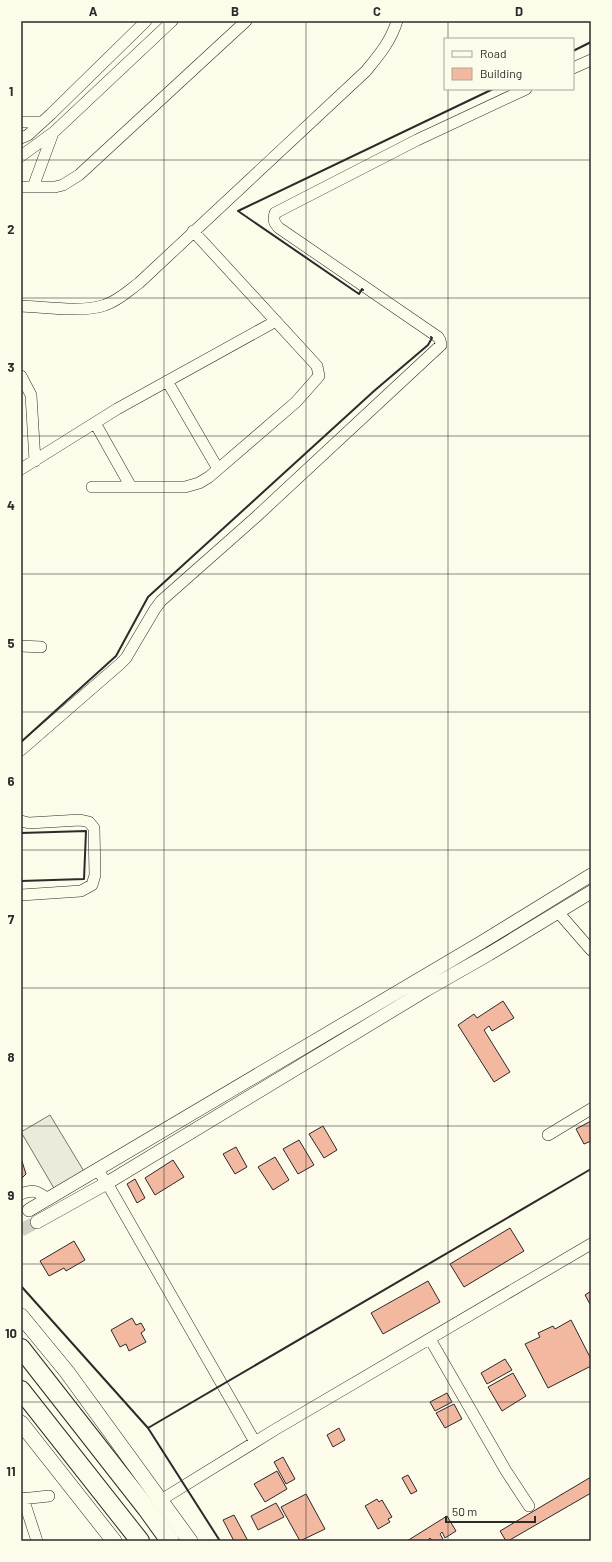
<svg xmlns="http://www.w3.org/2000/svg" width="612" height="1562" font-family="Barlow,sans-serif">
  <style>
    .parking { fill: #eceadb; stroke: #74746e }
    .building { fill: #f2b8a0; stroke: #2b2b2b }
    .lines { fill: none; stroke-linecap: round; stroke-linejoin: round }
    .tertiary-tunnel { stroke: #d3d1c4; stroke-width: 13; stroke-dasharray: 13 6; stroke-linecap: butt }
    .minor-casing { stroke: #2b2b2b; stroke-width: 12 }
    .tertiary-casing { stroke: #2b2b2b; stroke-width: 14 }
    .secondary-casing { stroke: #2b2b2b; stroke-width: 16 }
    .trunk-casing { stroke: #2b2b2b; stroke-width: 20 }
    .minor { stroke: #fdfbea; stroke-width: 11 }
    .tertiary { stroke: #fdfbea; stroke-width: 13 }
    .secondary { stroke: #fdfbea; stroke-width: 15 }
    .trunk { stroke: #fdfbea; stroke-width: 18 }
    .wall { stroke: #2b2b2b; stroke-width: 2 }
    .grid { fill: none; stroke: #2b2b2b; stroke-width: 1; stroke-opacity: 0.55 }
    .neatline { fill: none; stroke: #2b2b2b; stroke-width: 1.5 }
    .grid-label { font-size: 13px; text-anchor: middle; font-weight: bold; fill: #2b2b2b }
  </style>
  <rect width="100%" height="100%" fill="#fdfbea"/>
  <path class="parking" d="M50 1115 85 1173 55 1190 21 1132Z"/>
  <path class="building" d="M503 1001 514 1018 492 1031 489 1026 484 1030 510 1072 494 1082 458 1025 474 1014 477 1018Z
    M591 1121V1141L584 1144 576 1129Z
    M323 1126 337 1150 324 1158 309 1134Z
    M299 1140 314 1165 298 1174 283 1149Z
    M236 1147 247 1167 235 1174 223 1154Z
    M275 1157 289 1180 273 1190 258 1167Z
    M21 1158 26 1174 21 1179Z
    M173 1160 184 1177 155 1195 145 1178Z
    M135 1179 145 1198 137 1203 127 1184Z
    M510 1228 524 1251 464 1287 450 1264Z
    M74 1241 85 1260 66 1271 64 1268 49 1276 40 1261Z
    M428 1281 440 1302 383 1334 371 1313Z
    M591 1291V1306L585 1295Z
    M132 1318 136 1325 141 1323 145 1330 141 1333 146 1342 129 1351 126 1344 120 1347 111 1330Z
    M571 1320 591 1359V1366L548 1388 525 1344 540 1337 538 1333 553 1326 555 1329Z
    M505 1359 512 1370 487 1384 481 1373Z
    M513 1373 526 1396 502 1411 488 1387Z
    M447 1393 452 1402 435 1411 430 1402Z
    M454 1404 462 1419 445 1428 436 1413Z
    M339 1428 345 1440 333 1447 327 1435Z
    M283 1457 295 1479 286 1484 274 1462Z
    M277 1471 287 1489 265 1502 254 1484Z
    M408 1475 417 1491 411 1494 402 1478Z
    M591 1477V1493L508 1541H506L500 1531Z
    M306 1494 325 1529 300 1541 281 1507Z
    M377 1499 379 1502 382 1500 392 1517 388 1519 390 1522 378 1529 365 1506Z
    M276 1503 284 1517 258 1530 251 1516Z
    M234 1515 248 1541H234L223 1520Z
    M447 1516 456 1531 445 1538 442 1532 440 1534 443 1539 440 1541H432L430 1538 427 1541H407Z"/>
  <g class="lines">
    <path class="tertiary-tunnel" d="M21 1230 37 1222"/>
    <defs>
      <path id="minor" d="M573 68 591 60
        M21 122H42
        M21 138 28 135 51 114 146 21
        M21 156 54 132 172 21
        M21 187H55L63 185 79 175 246 21
        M33 187 53 133
        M21 306C45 307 84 313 105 305 118 301 128 291 139 283L366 71C379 55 391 41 397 21
        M21 376 31 395 35 461
        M167 381 218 469
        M95 423 131 487
        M21 469 117 409 276 321
        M92 487H185L199 483 209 477 296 402 319 376 317 366 193 231
        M21 646 41 647
        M21 750 120 664 126 658 155 609 161 601 256 517 441 345 440 340 438 337 279 228C274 223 273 220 275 213L417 140 526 89
        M21 821 29 823 80 820 89 822 94 828 95 875 92 885 81 891 21 895
        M558 912 591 950
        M548 1135 591 1109
        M98 1171 107 1183 255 1442
        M21 1194C34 1189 37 1191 48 1199
        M430 1339 506 1471 529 1506
        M23 1498 37 1541
        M21 1499 49 1496
        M161 1500 276 1429 591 1244"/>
      <path id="tertiary" d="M29 1210 482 942 591 875
        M37 1222 107 1183 426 990 489 954 591 892"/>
      <path id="secondary" d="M21 1316 67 1372 190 1541
        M21 1423 114 1541"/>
      <path id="trunk" d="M21 1348 147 1509 170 1541
        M21 1390 140 1541"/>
    </defs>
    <use href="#minor" class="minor-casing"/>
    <use href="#tertiary" class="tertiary-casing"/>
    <use href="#secondary" class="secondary-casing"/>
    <use href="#trunk" class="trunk-casing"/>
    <use href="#minor" class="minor"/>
    <use href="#tertiary" class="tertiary"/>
    <use href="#secondary" class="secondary"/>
    <use href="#trunk" class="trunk"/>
    <path class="wall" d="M573 51 591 42
      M363 290 362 289 359 294 238 211 493 89
      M21 742 116 656 148 597 374 391 428 345 432 338 431 337
      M21 833 86 831 84 879 21 881
      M21 1286 148 1428 220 1541
      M148 1428 591 1169"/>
  </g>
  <path class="grid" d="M164 21V1541M306 21V1541M448 21V39M448 89V1541M21 160H591M21 298H591M21 436H591M21 574H591M21 712H591M21 850H591M21 988H591M21 1126H591M21 1264H591M21 1402H591"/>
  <rect width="612" height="1562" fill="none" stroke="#fdfbea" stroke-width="44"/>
  <rect x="444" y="38" width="130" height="52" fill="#fdfbea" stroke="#a9a89e"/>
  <rect x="452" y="51" width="20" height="6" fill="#fdfbea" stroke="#a9a89e"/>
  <text x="480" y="58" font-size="12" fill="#2b2b2b">Road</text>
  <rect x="452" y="68" width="20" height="12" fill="#f2b8a0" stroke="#a9a89e"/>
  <text x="480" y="78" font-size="12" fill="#2b2b2b">Building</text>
  <path d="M446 1516v6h89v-6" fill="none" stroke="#2b2b2b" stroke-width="2"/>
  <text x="452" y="1516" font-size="12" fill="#2b2b2b" stroke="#fdfbea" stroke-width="3" paint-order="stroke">50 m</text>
  <rect x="22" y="22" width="568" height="1518" class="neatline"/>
  <g class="grid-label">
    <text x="93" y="16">A</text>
    <text x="235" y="16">B</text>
    <text x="377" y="16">C</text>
    <text x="519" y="16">D</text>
    <text x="11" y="96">1</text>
    <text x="11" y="234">2</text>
    <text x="11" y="372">3</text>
    <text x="11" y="510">4</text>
    <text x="11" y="648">5</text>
    <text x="11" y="786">6</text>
    <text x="11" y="924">7</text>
    <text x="11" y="1062">8</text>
    <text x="11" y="1200">9</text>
    <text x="11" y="1338">10</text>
    <text x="11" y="1476">11</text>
  </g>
</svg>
